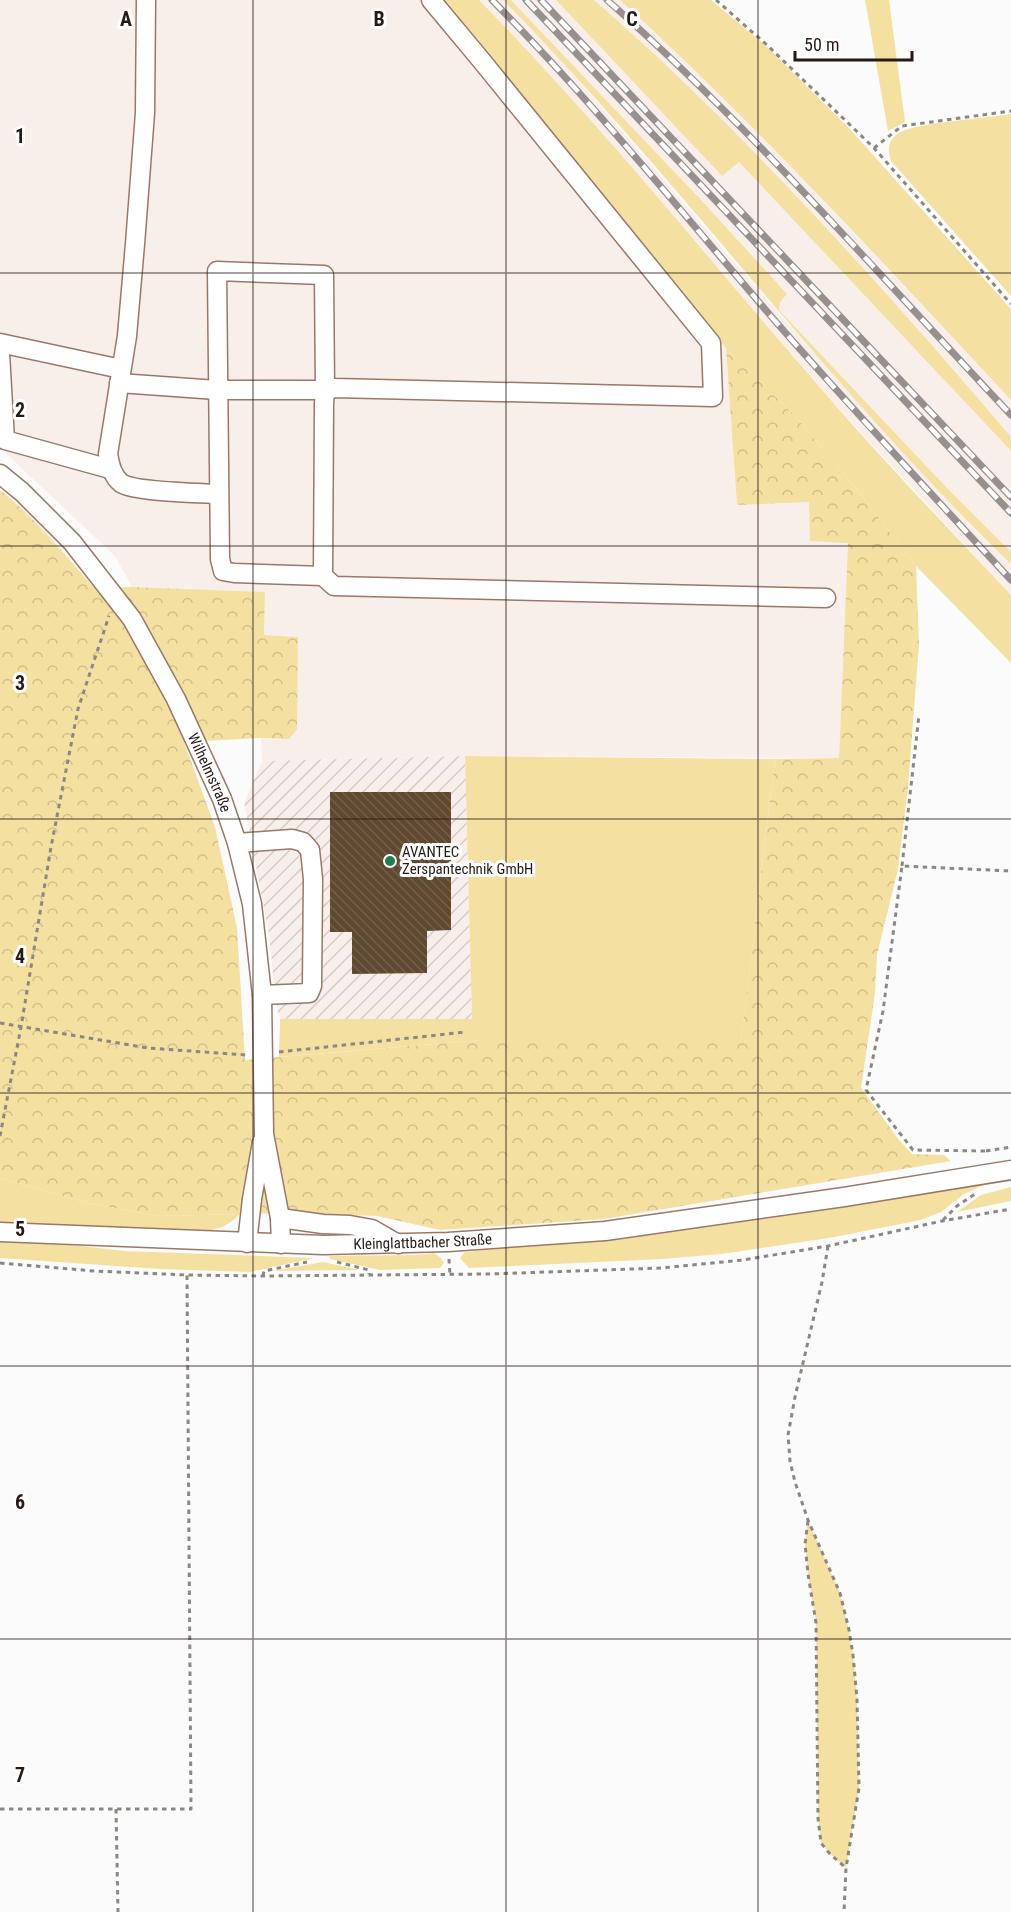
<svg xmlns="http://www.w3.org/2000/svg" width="1011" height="1912" font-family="'Roboto Condensed',sans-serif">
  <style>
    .built { fill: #f8efeb }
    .industrial { fill: url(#industrial-furrows) }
    .grass { fill: #f4e0a1 }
    .forest { fill: url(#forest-crowns) }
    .building { fill: url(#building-back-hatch) }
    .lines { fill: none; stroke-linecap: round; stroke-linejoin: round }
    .minor-casing { stroke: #997867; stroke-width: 21 }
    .path { stroke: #8d8783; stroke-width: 3; stroke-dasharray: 4.5 4.5; stroke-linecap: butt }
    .minor { stroke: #fff; stroke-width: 18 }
    .rail-casing { stroke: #97908e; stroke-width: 7 }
    .rail { stroke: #fff; stroke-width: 4.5; stroke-dasharray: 14; stroke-linecap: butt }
    .grid { fill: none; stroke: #271a14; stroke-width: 1.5; stroke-opacity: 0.55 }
    .poi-dot { fill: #1e7e55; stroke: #fff; stroke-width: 2 }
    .labels { text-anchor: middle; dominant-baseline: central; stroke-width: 6; stroke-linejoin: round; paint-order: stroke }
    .street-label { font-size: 15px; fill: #271a14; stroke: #fff }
    .poi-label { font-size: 15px; fill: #271a14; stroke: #fff; text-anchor: start }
    .grid-label { font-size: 20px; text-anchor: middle; font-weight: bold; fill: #271a14; stroke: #fff; stroke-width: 6; stroke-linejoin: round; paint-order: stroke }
  </style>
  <defs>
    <pattern id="industrial-furrows" width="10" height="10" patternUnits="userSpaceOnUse" patternTransform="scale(1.5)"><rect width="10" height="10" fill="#f8efeb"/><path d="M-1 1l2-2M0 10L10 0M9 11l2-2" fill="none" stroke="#d5ccc9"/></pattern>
    <pattern id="forest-crowns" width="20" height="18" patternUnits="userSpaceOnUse" patternTransform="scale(1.5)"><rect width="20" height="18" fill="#f4e0a1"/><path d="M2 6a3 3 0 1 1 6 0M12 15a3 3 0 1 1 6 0" fill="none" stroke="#d1c08a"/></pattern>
    <pattern id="building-back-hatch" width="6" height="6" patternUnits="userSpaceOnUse" patternTransform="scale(1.5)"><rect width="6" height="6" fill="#5f4930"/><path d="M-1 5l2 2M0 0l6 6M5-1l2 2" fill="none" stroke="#72604b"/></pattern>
  </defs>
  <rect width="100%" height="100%" fill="#fbfbfb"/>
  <path class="built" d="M0 0H437L489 59 726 348 737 505 809 502 848 542 839 758 465 756 262 761 261 738 281 740 298 637 264 635 265 593 132 587 115 556 0 448Z
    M479 0H503L560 59 782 317 975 530 1011 564V595L830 399 648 186 547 71Z
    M511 0H556L722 176 739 162 1011 451V552L946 487 779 310 780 302 787 294 703 202Z
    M594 0H620L679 55 780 154 1011 400V437L863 268 767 165 668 67Z"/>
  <path class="industrial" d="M465 756 472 1019H280L276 1004 269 935 244 803 262 761Z"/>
  <path class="grass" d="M437 0H479C603 126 713 265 829 398 888 466 950 530 1011 595V663L916 566 854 486 794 415 726 348 489 59Z
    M503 0H511L703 202 787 294 780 302 779 310 946 487 1011 552V564C967 522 926 478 885 433 756 290 638 137 503 0Z
    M556 0H594C619 22 644 44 668 67 790 183 902 309 1011 437V451L739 162 722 176Z
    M620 0H711L766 46 848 127 1011 309V400C884 264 758 126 620 0Z
    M865 0H889L905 122 888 131Z
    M1011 114V296L891 161C887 149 888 140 899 133 913 123 989 118 1011 114Z
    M465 756 775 759 741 1041 481 1040 279 1057 280 1019H472Z
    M0 1178 88 1203 157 1216 240 1214C228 1226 216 1231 199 1232L0 1223Z
    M1011 1179V1181L984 1185 964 1194 941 1212 921 1220 829 1238 721 1254 662 1259 469 1268 460 1258 465 1252 592 1239Z
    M1011 1187V1201L957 1212 981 1195Z
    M0 1239 36 1241 125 1251 314 1258 251 1272 159 1269 0 1258Z
    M434 1253 441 1258 444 1263 440 1268 380 1270 330 1259 329 1256 418 1255Z
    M323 1262 360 1270 273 1271Z
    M808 1520 840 1593 849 1630 853 1655 857 1699 859 1788 846 1868 830 1854 821 1843 818 1818 816 1623 808 1574 805 1544Z"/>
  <path class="forest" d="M726 348 794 415 854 486 916 566 919 645 908 787 898 869 877 955 875 993 861 1088 899 1140 912 1154 944 1155 951 1161 604 1219 440 1230 377 1216 290 1213 157 1216 88 1203 0 1178V490C35 518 65 554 94 588L132 587 265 592 264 635 298 637 297 729 289 739 261 738 184 742 215 827 237 928 245 1060 481 1040H741L775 759 839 758 848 543 810 541 809 502 737 505Z"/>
  <path class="building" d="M330 792H451V930L427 931V973L352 974V932H330Z"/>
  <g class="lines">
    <defs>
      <g id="minor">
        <path d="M146 0 145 113 135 244 127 336 108 454C110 464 112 476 121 483 134 492 199 493 218 494"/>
        <path d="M0 343 121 369"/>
        <path d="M0 353 5 440 110 469"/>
        <path d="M119 383 217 390H325L324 404 323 576 334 586 826 598"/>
        <path id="s1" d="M0 474 22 492 72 542 132 619 176 699 222 799 237 843 252 904 262 995 264 1134 280 1218 281 1244"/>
        <path d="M323 576 234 573 223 571 220 559 217 271 324 275 325 390 335 388 713 397 711 343 481 60 431 0"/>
        <path d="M237 843 292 839 303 842 310 850 313 879 312 986 309 993 262 995"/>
        <path d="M280 1218 323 1224 350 1225 372 1229 398 1244"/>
        <path id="s2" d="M0 1232 323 1245 448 1242 605 1231 844 1197 1011 1170"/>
        <path d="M247 1243 252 1199 262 1142"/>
      </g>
    </defs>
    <use href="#minor" class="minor-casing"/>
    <path class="path" d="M716 0 767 45 874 148 1011 304
      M874 148 902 126 1011 111
      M902 866 919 715
      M0 1023 148 1048 246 1055
      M279 1052 466 1032
      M0 1136 21 1027 51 847 78 709 109 616
      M985 1151 913 1150 866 1090 883 1011 902 866 1011 871
      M986 1151 1011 1147
      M943 1220 957 1206 975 1194
      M828 1246 822 1282 795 1397 788 1435 790 1461 795 1482 808 1520 840 1593 849 1630 853 1655 857 1699 859 1788 846 1868 844 1912
      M449 1259 450 1275
      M337 1262 369 1270V1274
      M0 1263 94 1271 187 1275 263 1276 490 1274 661 1268 743 1260 828 1246 942 1221 1011 1209
      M263 1276 264 1271 307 1262
      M808 1521 805 1544 808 1574 816 1623 818 1818 821 1843 830 1854 846 1868
      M0 1809H191L187 1275
      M116 1809 118 1912"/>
    <use href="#minor" class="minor"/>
    <defs>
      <path id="rail" d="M492 0C593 102 683 214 776 322 853 410 932 495 1011 580
        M526 0 1011 513
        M541 0 1011 497
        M607 0C752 128 879 275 1011 415"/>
    </defs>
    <use href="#rail" class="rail-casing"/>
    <use href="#rail" class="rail"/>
  </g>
  <path class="grid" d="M253 0V1912M506 0V1912M758 0V1912M0 273H1011M0 546H1011M0 819H1011M0 1093H1011M0 1366H1011M0 1639H1011"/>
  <circle class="poi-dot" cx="390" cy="861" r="6"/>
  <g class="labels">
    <g class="street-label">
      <text stroke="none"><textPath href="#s1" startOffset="369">Wilhelmstraße</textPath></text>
      <text stroke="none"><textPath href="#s2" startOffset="423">Kleinglattbacher Straße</textPath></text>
    </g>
    <g class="poi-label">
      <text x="402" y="852">AVANTEC<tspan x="402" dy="17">Zerspantechnik GmbH</tspan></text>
    </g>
  </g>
  <g class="grid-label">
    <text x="126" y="26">A</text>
    <text x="379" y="26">B</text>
    <text x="632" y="26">C</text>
    <text x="20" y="143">1</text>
    <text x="20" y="417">2</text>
    <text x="20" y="690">3</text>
    <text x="20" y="963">4</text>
    <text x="20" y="1236">5</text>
    <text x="20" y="1509">6</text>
    <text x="20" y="1782">7</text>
  </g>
  <path d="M795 51v9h117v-9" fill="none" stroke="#271a14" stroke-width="3"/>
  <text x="804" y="51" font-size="18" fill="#271a14" stroke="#ffffff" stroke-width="4.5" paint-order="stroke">50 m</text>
</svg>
